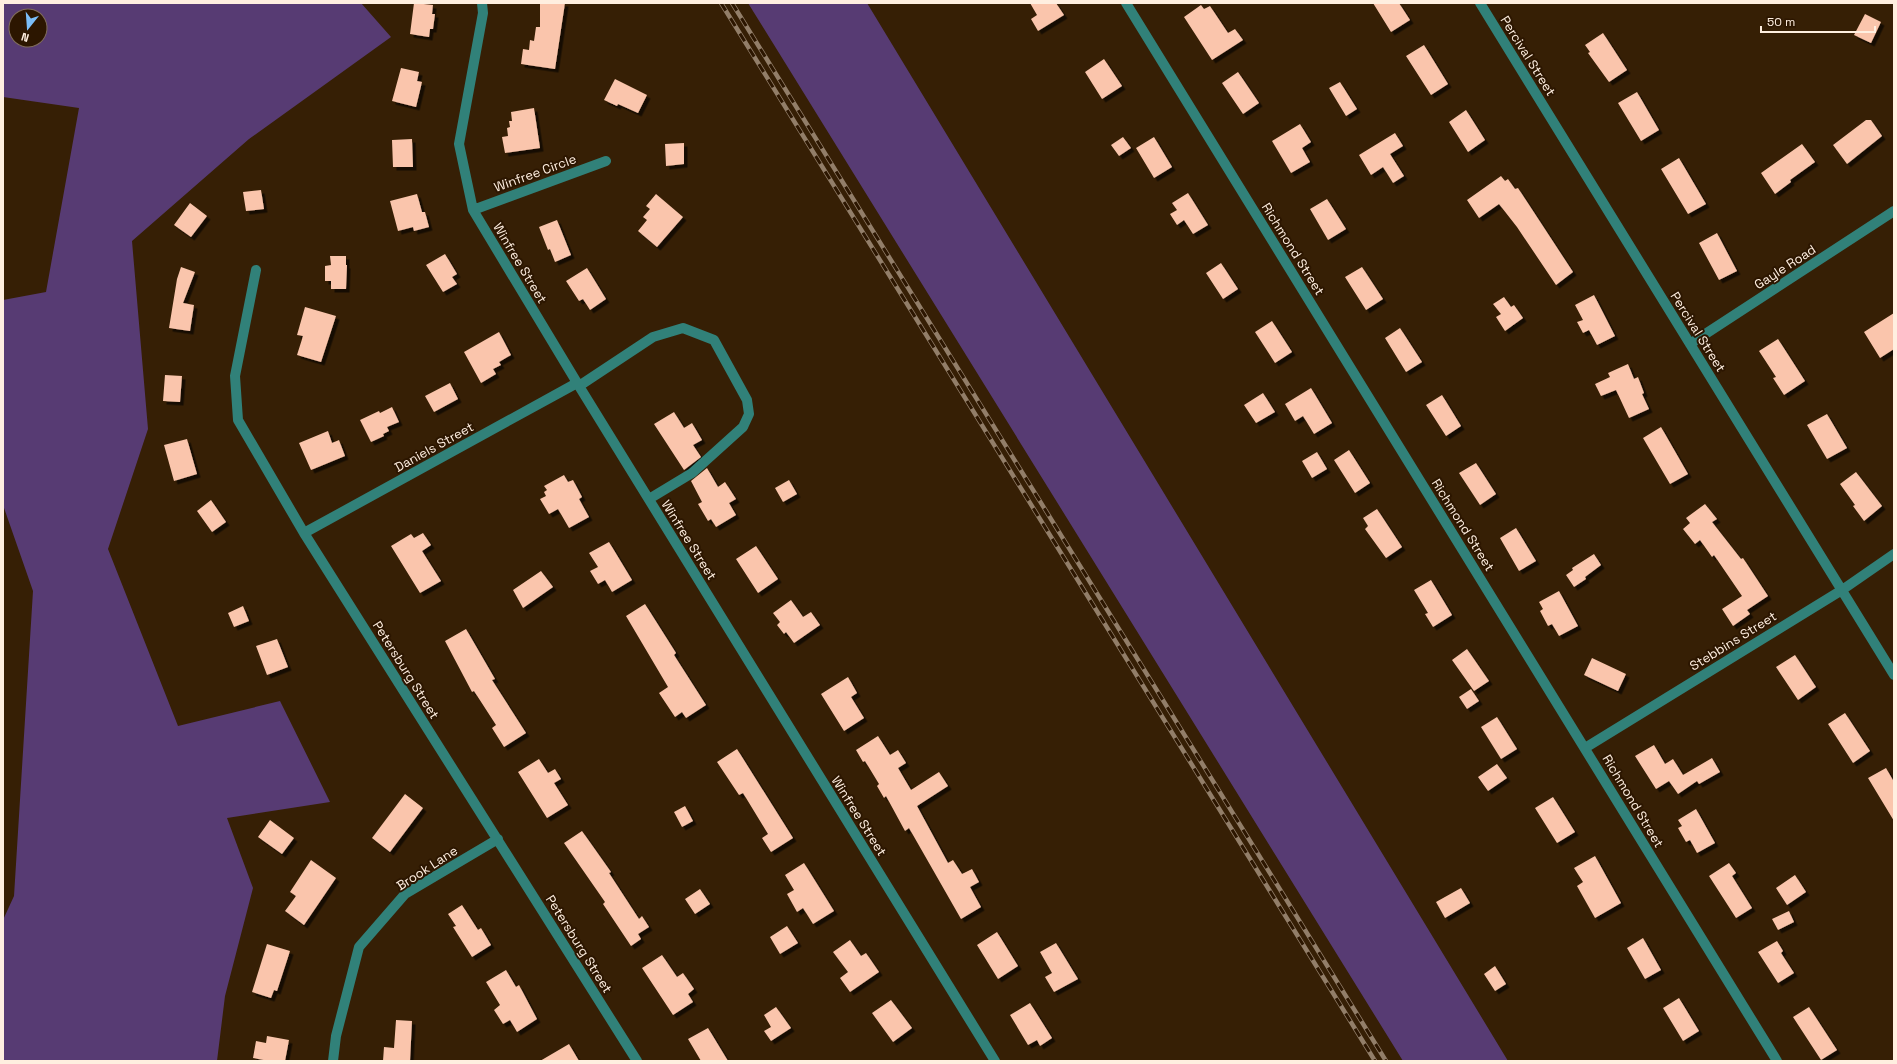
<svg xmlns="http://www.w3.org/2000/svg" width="1897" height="1064" font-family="'Space Grotesk',sans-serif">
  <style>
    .green { fill: #573b73; fill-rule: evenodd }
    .building { fill: #fac5ac; filter: url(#shadow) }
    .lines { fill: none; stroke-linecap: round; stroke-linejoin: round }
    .minor { stroke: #318179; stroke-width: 10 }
    .rail-casing { stroke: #927e69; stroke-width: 4.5 }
    .rail { stroke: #2c1600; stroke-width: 3; stroke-dasharray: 9; stroke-linecap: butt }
    .labels { text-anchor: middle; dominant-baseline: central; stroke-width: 4; stroke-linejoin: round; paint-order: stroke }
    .street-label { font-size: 13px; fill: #ffefe0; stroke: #2c1600 }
  </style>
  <defs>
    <filter id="shadow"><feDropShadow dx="3.5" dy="3.5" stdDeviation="0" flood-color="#0009"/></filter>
  </defs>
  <rect width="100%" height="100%" fill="#361f05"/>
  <path class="green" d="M3 3H361L391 37 249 139 132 241 148 429 108 549 178 726 280 701 330 802 227 818 253 888 225 996 217 1061H3V920L14 896 33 591 3 505V300L46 292 79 108 3 97ZM16 16H40V40H16Z
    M748 3H867L1508 1061H1403Z"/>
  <path class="building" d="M414 3 433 5 432 14H435L433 29H430L429 37 410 34Z
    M540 3H565L555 69 521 64 523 49 529 50 530 40 534 41 536 27H540Z
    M1030 3H1056L1064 15 1038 31 1031 19 1037 15Z
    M1373 3H1399L1410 20 1391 32Z
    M1201 5 1204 9 1210 6 1228 33 1235 29 1243 40 1212 60 1184 17Z
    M1865 14 1881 22 1871 43 1854 35Z
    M1603 33 1627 70 1609 82 1588 53 1590 52 1585 45Z
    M1424 45 1448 84 1431 95 1406 56Z
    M1104 59 1122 86 1102 99 1085 72Z
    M401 68 419 72 417 81 422 82 416 107 392 101Z
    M1238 72 1259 103 1243 114 1222 83Z
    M615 79 647 95 638 113 618 104 617 106 604 100Z
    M1340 82 1357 109 1346 116 1329 88Z
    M1637 92 1659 130 1641 141 1618 103Z
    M534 108 540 148 505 153 502 137 508 136 507 128 510 127 509 121H512L511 112Z
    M1466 110 1485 140 1468 152 1449 122Z
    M1866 120H1871L1882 136 1847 164 1833 145Z
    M1300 124 1311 142 1302 148 1310 162 1291 173 1272 141Z
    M1395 133 1403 146 1390 154 1404 176 1393 183 1383 167 1371 175 1359 155Z
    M1123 137 1131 148 1119 156 1111 145Z
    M1154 137 1172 167 1154 178 1136 148Z
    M412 139 413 167H393L392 140Z
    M684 143V164L666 166 665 144Z
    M1802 144 1815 162 1790 180 1791 182 1775 194 1761 173Z
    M1679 158 1706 204 1688 214 1661 169Z
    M1501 176 1505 181 1508 179 1515 189 1518 188 1573 272 1556 285 1517 227 1499 204 1479 218 1467 200Z
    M261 190 264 209 246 211 243 192Z
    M1188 193 1208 225 1193 234 1184 220 1177 225 1170 214 1177 210 1172 203Z
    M417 194 422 212H425L429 227 414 231 413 227 398 231 390 201Z
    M656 194 683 217 657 247 638 231 647 220 643 217 650 209 646 206Z
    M1327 199 1346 229 1328 240 1310 209Z
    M190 203 207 216 191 237 174 225Z
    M557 220 571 255 555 262 550 249 548 250 539 227Z
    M1717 233 1737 271 1719 280 1699 243Z
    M445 254 457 274 452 277 457 284 443 292 426 265Z
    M330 256H346V265H347L346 289H331V281H325V266L331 265Z
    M1221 263 1238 289 1223 299 1206 273Z
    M181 267 195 272 183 303 194 305 190 331 169 328 177 279Z
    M1362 267 1383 299 1366 310 1345 277Z
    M587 268 606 299 590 310 583 299 579 301 566 281Z
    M1594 295 1615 336 1597 345 1589 330 1583 333 1577 322 1583 320 1575 305Z
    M1504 297 1511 307 1514 305 1523 318 1505 331 1496 317 1501 314 1493 304Z
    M305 307 336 316 321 362 297 355 303 336 297 335Z
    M1894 313V349L1880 358 1864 332Z
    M1272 321 1292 352 1275 363 1255 332Z
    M1400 328 1422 362 1406 372 1385 338Z
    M499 332 511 355 499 362 501 365 493 369 496 374 481 383 464 352Z
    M1778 339 1805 381 1784 395 1773 378 1776 377 1759 351Z
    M1628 364 1634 379 1638 377 1644 393 1642 394 1649 409 1629 418 1616 390 1601 396 1595 384 1610 377 1608 373Z
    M165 375 182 376 180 402 163 401Z
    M450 383 458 399 434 412 425 396Z
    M1311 388 1332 423 1314 434 1303 416 1295 421 1285 404Z
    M1263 393 1275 412 1256 423 1244 405Z
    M1442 395 1461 426 1446 436 1426 405Z
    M392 407 399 422 387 427 389 431 383 434 384 436 371 442 360 420 379 411 380 413Z
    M674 412 684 428 692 423 702 440 693 445 701 457 684 470 654 424Z
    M1827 414 1847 448 1827 459 1807 425Z
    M1661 427 1688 474 1670 484 1643 438Z
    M328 431 332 443 339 440 345 456 311 470 299 443Z
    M187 439 197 474 174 481 164 445Z
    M1349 450 1370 483 1355 493 1334 460Z
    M1317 452 1327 469 1312 478 1302 461Z
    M1476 463 1496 494 1480 505 1459 473Z
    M707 468 718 487 725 482 736 499 729 503 736 515 716 527 711 519 708 521 698 504 702 502 691 481Z
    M1856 472 1882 506 1864 521 1853 506 1855 505 1840 484Z
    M564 475 568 482 573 480 582 497 579 499 589 517 569 528 558 509 549 514 540 499 546 496 544 492 547 490 544 486Z
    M789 480 797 494 783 502 775 488Z
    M211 500 226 522 212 532 197 511Z
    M1705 504 1717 519 1712 522 1741 559 1743 558 1768 596 1747 610 1750 614 1733 626 1722 609 1742 596 1714 555 1712 557 1700 540 1695 544 1683 529 1690 523 1686 518Z
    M1377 509 1402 547 1386 558 1365 529 1368 526 1363 518Z
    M1516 528 1536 561 1519 571 1500 538Z
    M423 533 431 545 422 551 441 581 420 593 391 546 411 534 414 538Z
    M609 542 632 580 612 592 605 580 598 584 590 571 598 567 589 553Z
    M756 546 778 579 758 593 736 559Z
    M1594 554 1601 565 1585 577 1586 579 1574 587 1566 575 1573 570 1572 568Z
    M541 571 553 587 523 608 513 590Z
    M1431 580 1452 615 1433 627 1425 614 1428 613 1414 590Z
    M1559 591 1578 626 1559 636 1552 624 1548 626 1540 611 1543 609 1539 602Z
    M791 600 803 617 811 612 820 625 794 643 786 632 784 634 777 625 780 622 773 613Z
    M645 604 676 653 674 655 706 705 686 718 682 712 675 717 659 693 668 687 626 616Z
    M243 606 249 621 234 627 228 613Z
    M466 629 495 679 492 680 526 733 504 747 492 728 496 725 474 691 472 692 445 641Z
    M277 639 288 667 267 675 256 646Z
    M1467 649 1489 681 1474 691 1452 660Z
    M1795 655 1816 687 1798 700 1776 667Z
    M1592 658 1626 674 1618 691 1584 675Z
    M848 677 857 693 851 697 864 718 844 731 821 694Z
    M1471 689 1479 701 1467 709 1459 697Z
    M1845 713 1870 751 1853 763 1828 724Z
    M1497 717 1517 749 1501 759 1481 727Z
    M878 736 890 755 898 750 906 763 898 768 911 790 939 772 948 786 917 806 948 863 953 860 962 874 972 869 979 882 970 887 981 907 961 919 909 828 905 831 886 796 884 798 877 786 879 784 865 761 863 762 856 750Z
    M1654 745 1665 764 1673 759 1683 775 1712 758 1720 772 1699 784 1697 781 1678 794 1669 781 1656 789 1635 756Z
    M737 749 793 838 771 852 762 838 768 834 743 793 739 795 717 762Z
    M539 759 548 773 555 769 561 779 554 783 568 805 547 818 518 772Z
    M1497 764 1507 778 1488 791 1478 777Z
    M1886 768 1894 782V821L1868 778Z
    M405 794 423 808 390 852 372 838Z
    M1553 797 1575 832 1557 843 1535 808Z
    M685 806 693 821 682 827 674 812Z
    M1696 809 1715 843 1697 853 1690 840 1686 842 1678 828 1682 826 1678 820Z
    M270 820 294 838 282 854 258 837Z
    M582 831 611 872 609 873 639 919 642 916 649 927 638 934 641 939 631 946 603 904 605 902 564 843Z
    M1595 856 1621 903 1595 918 1577 886 1583 882 1574 868Z
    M311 860 336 878 304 925 285 911 296 896 290 892Z
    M804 863 834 911 813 924 803 908 797 912 787 894 794 890 785 875Z
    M1729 863 1736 873 1732 876 1752 908 1736 918 1709 876Z
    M1795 875 1806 892 1787 905 1776 888Z
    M1461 888 1470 903 1445 918 1436 902Z
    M700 889 710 904 695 914 685 899Z
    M462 905 478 930 481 928 491 945 472 957 453 927 456 926 448 914Z
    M1789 911 1794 922 1778 930 1772 919Z
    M787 926 798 943 780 954 770 937Z
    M997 932 1018 966 998 979 977 945Z
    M1643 938 1661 970 1645 979 1627 948Z
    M850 940 861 956 866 953 879 972 850 992 840 978 848 972 833 952Z
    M1777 941 1783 951 1781 953 1794 973 1778 983 1758 952Z
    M1056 943 1078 979 1054 992 1045 977 1052 973 1040 952Z
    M267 944 290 951 277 991 274 990 271 998 252 992Z
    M662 955 677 977 683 973 694 989 688 994 693 1002 673 1015 642 968Z
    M1495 966 1506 984 1495 991 1484 974Z
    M506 970 516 987 519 985 537 1019 517 1032 510 1020 503 1024 494 1010 500 1005 486 982Z
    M1679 998 1699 1031 1683 1041 1663 1008Z
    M891 1000 912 1028 893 1042 872 1013Z
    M1030 1003 1052 1038 1040 1046 1037 1040 1028 1045 1010 1015Z
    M776 1007 791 1028 771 1041 764 1031 771 1027 764 1015Z
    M1809 1007 1837 1050 1821 1060 1793 1017Z
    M396 1020 412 1021 410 1061H383L384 1047 394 1048Z
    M708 1028 728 1061H701L688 1039Z
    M267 1036 289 1040 285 1061H269L253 1058 256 1041 266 1043Z
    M569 1044 579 1061H540Z"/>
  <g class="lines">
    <path class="minor" d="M482 3 483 13 459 144 473 210 579 386 995 1061
      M1126 3 1777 1061
      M1480 3 1894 675
      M473 210 606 161
      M256 270 235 376 238 420 304 533 637 1061
      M1690 344 1894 211
      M579 386 653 337 683 328 714 340 747 400 749 414 743 427 692 473 649 499
      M304 533 577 383
      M1585 748 1842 590 1894 554
      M333 1061 336 1036 359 947 405 894 498 839"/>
    <defs>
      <path id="rail" d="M721 3 1375 1061
        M732 3 1386 1061"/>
    </defs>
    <use href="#rail" class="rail-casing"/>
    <use href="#rail" class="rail"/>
  </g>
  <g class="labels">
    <g class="street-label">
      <text transform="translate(1528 56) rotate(58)">Percival Street</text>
      <text transform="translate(535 173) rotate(-20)">Winfree Circle</text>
      <text transform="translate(1293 249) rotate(58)">Richmond Street</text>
      <text transform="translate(520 263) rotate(59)">Winfree Street</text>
      <text transform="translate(1785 267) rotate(-33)">Gayle Road</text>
      <text transform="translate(1698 332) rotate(58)">Percival Street</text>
      <text transform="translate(434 447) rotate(-29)">Daniels Street</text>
      <text transform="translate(1463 525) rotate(58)">Richmond Street</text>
      <text transform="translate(689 540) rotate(58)">Winfree Street</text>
      <text transform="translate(1733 641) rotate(-32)">Stebbins Street</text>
      <text transform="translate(406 670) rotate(58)">Petersburg Street</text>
      <text transform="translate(1633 801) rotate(59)">Richmond Street</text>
      <text transform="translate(859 816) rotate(58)">Winfree Street</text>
      <text transform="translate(427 868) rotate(-33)">Brook Lane</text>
      <text transform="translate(579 944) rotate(58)">Petersburg Street</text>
    </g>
  </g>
  <rect width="1897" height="1064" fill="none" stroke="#ffefe0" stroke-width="8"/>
  <g transform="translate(28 28) rotate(197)"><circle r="19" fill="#2c1600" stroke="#806d5a"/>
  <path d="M0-3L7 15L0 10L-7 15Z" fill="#7bbef8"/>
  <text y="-6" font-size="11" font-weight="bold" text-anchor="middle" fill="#ffefe0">N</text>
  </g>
  <path d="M1761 26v6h114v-6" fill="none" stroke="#ffefe0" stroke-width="2"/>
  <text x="1767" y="26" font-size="12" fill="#ffefe0" stroke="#2c1600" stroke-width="3" paint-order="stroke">50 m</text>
</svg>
